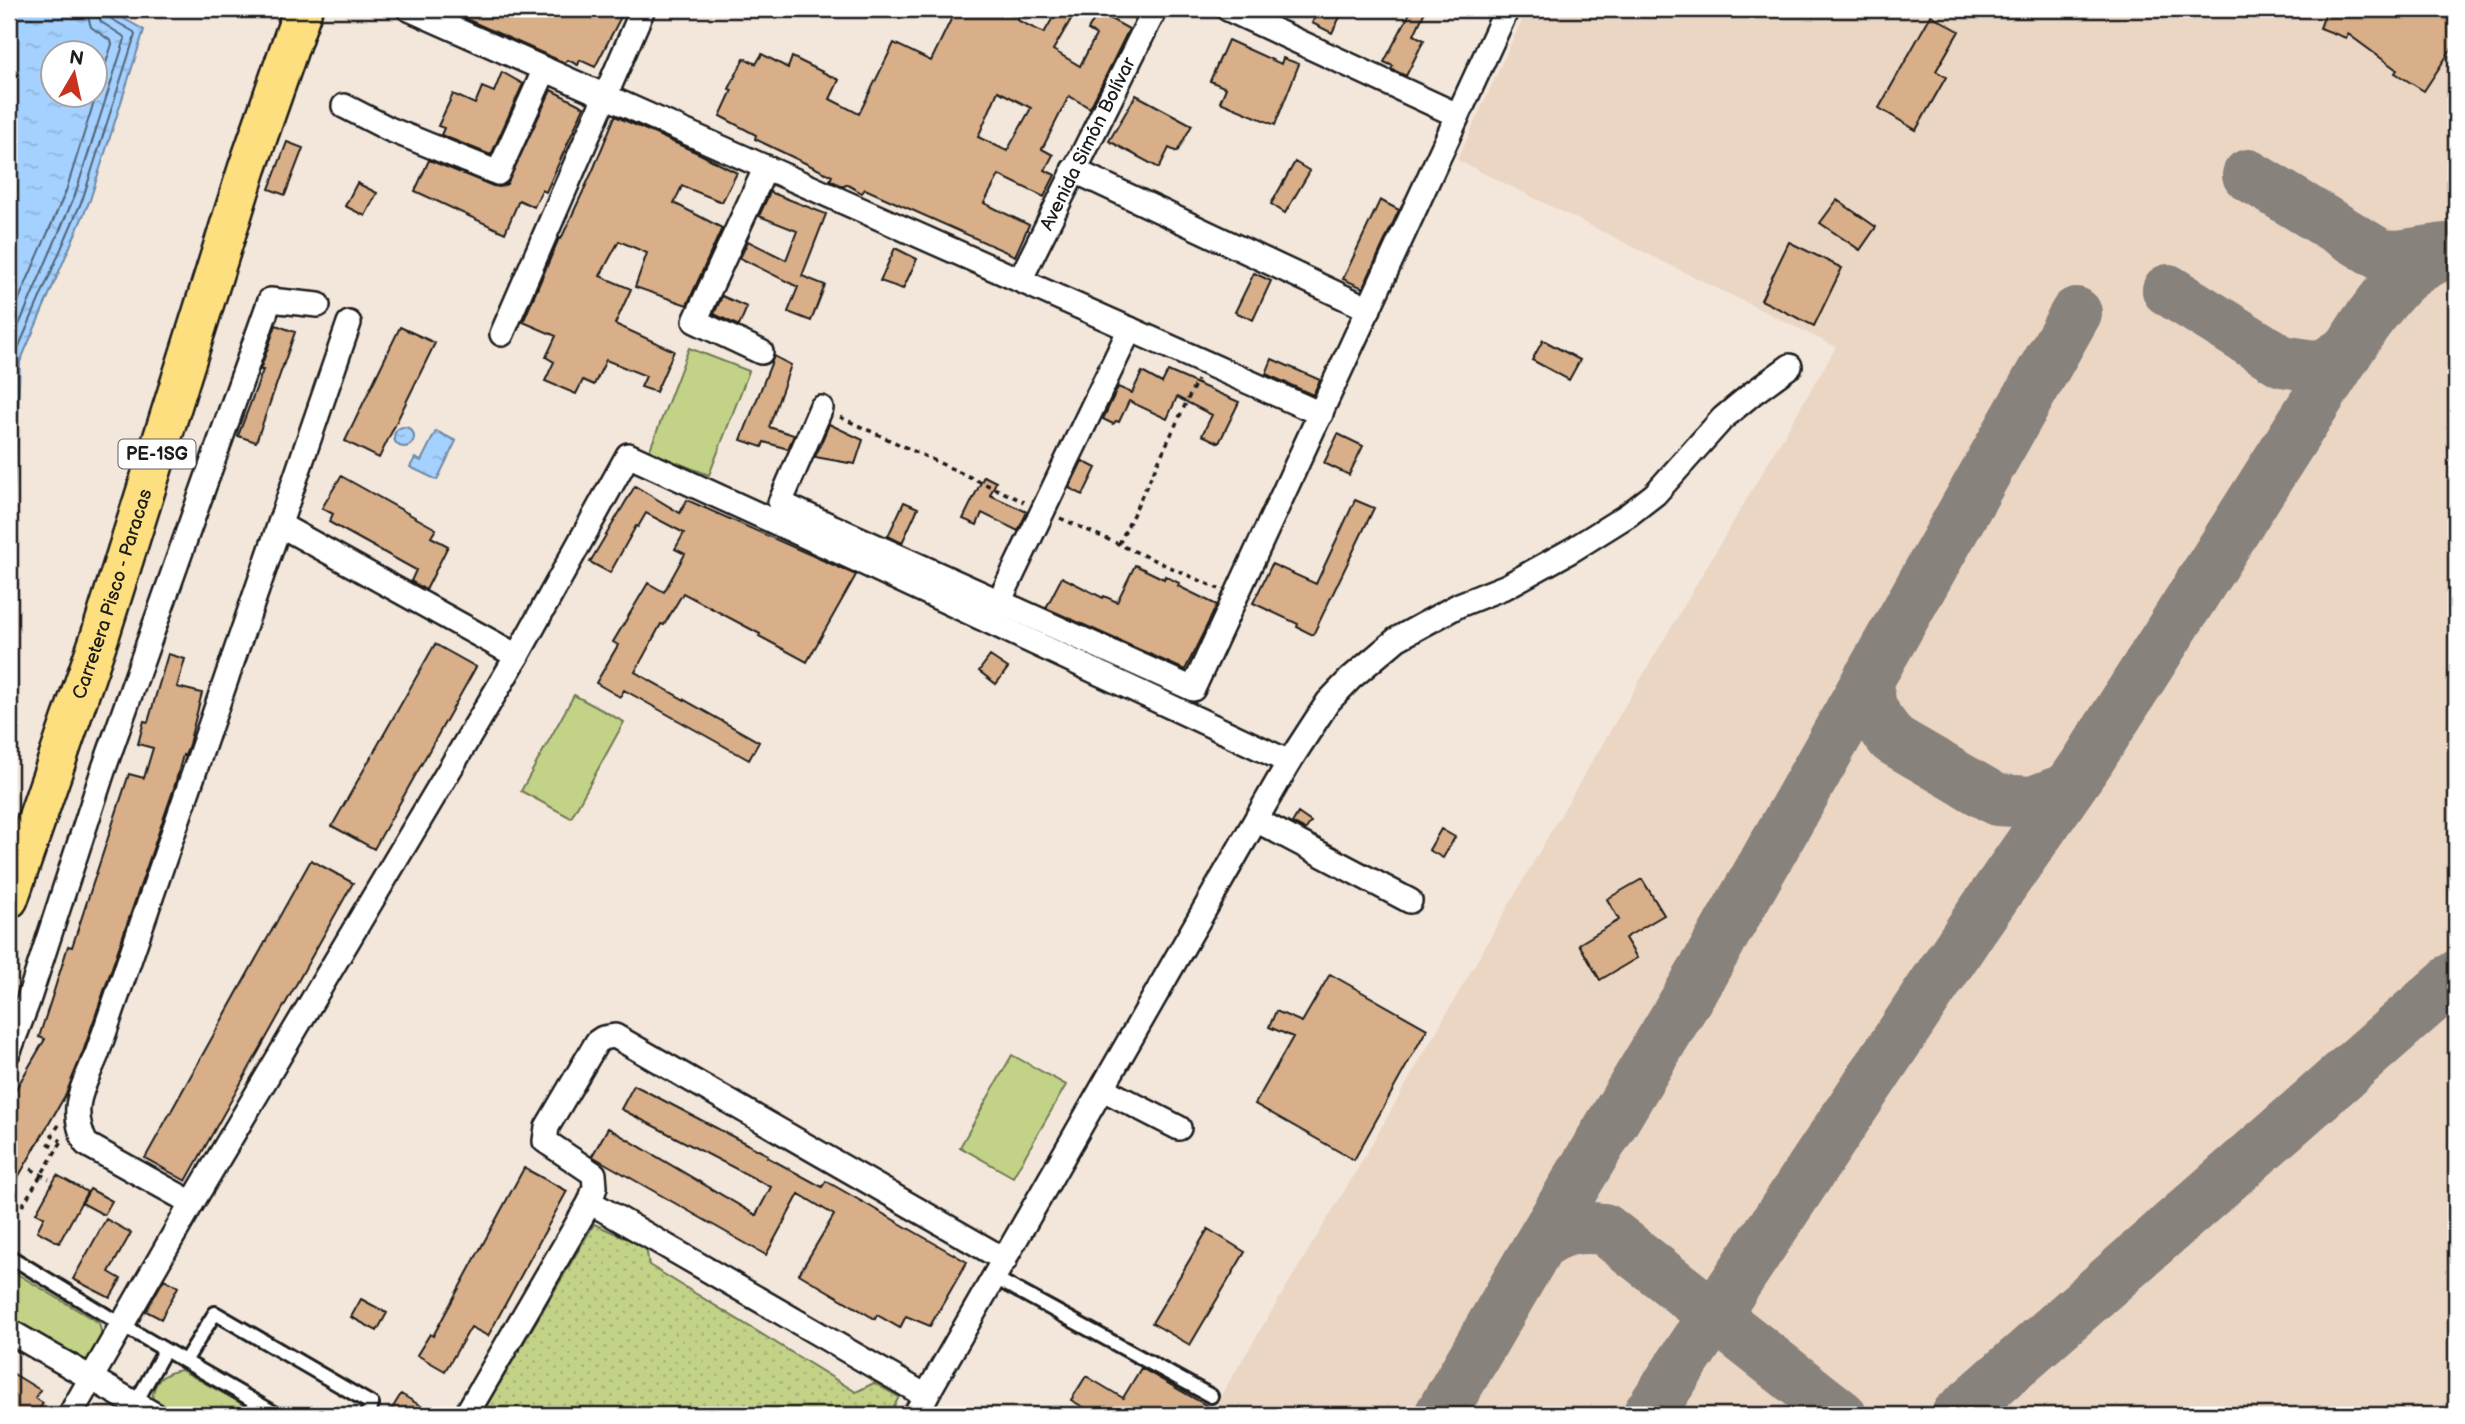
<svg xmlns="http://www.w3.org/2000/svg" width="2465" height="1424" font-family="'Balsamiq Sans',sans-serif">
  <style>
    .built { fill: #ebd6c3 }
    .green { fill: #c2d388; stroke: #6f7852; stroke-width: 2 }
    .park { fill: url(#park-dots); stroke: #6f7852; stroke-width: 2 }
    .water { fill: url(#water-ripples); stroke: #6e89a4; stroke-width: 2; fill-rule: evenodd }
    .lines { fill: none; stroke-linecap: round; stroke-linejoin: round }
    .shore { stroke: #526477; stroke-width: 2 }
    .taxiway { stroke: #88827c; stroke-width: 52 }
    .building { fill: #d8af89; stroke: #1c1c1c; stroke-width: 2; fill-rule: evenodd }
    .lane-casing { stroke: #1c1c1c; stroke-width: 18 }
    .street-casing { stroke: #1c1c1c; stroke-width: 28 }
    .primary-casing { stroke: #1c1c1c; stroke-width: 42 }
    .path { stroke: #1c1c1c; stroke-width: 3.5; stroke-dasharray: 5 5; stroke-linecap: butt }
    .lane { stroke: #fff; stroke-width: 12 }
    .street { stroke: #fff; stroke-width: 23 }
    .primary { stroke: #fedf80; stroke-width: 37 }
    .labels { text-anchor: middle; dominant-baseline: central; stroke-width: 7; stroke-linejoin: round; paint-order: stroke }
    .shield { fill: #fff; stroke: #606060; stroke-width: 2 }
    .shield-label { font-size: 18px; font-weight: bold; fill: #1c1c1c }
    .street-label { font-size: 19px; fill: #1c1c1c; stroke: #fff }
  </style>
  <defs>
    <pattern id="park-dots" width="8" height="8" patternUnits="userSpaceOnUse" patternTransform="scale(1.75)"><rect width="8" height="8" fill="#c2d388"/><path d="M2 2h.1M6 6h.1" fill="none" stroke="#a6b575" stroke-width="1.8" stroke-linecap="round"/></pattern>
    <pattern id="water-ripples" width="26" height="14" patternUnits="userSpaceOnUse" patternTransform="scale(1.75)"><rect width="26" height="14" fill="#a4d1ff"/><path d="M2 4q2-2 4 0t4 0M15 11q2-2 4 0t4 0" fill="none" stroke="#8db3da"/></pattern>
  </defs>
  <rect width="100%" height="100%" fill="#f3e7dc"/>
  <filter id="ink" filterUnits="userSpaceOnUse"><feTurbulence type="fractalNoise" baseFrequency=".0143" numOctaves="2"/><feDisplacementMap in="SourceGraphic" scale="14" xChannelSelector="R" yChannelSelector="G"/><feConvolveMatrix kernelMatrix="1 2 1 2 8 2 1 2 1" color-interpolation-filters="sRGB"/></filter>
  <g filter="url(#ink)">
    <path class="built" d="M1527 9H2456V1415H1209L1358 1168 1550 833 1836 347 1457 160Z"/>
    <path class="green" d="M689 348 749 371 709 475 649 452Z
      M574 695 624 722 571 818 521 791Z
      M1012 1055 1066 1085 1013 1177 960 1147Z
      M9 1269 99 1323C103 1336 103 1343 97 1356L85 1360 72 1358 9 1319Z
      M181 1370 262 1415H175L152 1402C153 1382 161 1373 181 1370Z"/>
    <path class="park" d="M594 1224 646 1247 649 1265 856 1392 874 1383 899 1397 889 1415H481Z"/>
    <path class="water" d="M9 9H107L144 30 90 200 20 362 9 606ZM52 52H94V94H52Z
      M394 437a10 10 0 1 1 20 0a10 10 0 1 1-20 0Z
      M436 431 456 441 437 480 410 467 415 458 421 461Z"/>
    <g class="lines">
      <path class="shore" d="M9 322 66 191 112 44 111 41 91 27 86 9
        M9 348 75 195 125 39 123 36 101 22 96 9
        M9 457 13 360 83 198 135 35 134 32 108 17 105 9"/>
      <path class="taxiway" d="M2248 175 2381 255 2398 256 2445 249
        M2168 290 2282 361 2314 366 2326 364 2349 349
        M1868 679 1870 704 1877 719 1892 739 1997 800 2032 802 2069 788
        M1539 1245C1560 1229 1577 1226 1604 1229L1841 1415
        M1440 1415 1539 1245 1702 973 2076 313
        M1648 1415 1972 928 2088 761 2365 324C2397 282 2406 269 2456 249
        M1957 1415 2456 976"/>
    </g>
    <path class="building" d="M444 9H625L595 67 580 60 578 65 568 60 565 63Z
      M956 9H1023L1017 20 1044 33 1058 9H1077L1053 50 1080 66 1096 35 1088 30 1098 12 1129 29 1090 108 1069 96 1042 149 1053 155 1045 170 1055 175 1044 197 999 175 984 203 1029 225 1015 256 865 189 862 193 846 184 844 187 830 180 832 176 755 139 756 135 720 116 732 90 729 89 744 58 756 64 762 54 788 68 792 57 839 80 830 99 859 114 894 43 931 61ZM998 91 1031 108 1007 151 978 137Z
      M1319 9H1344L1332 33 1312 23Z
      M1412 9H1426L1414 35 1424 40 1406 76 1391 69 1393 66 1384 62Z
      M2327 9H2456V42L2424 91 2395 73 2397 70 2348 34 2346 38 2320 28Z
      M1931 15 1959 31 1936 71 1946 77 1916 130 1879 108Z
      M1228 40 1281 64 1283 58 1299 64 1275 125 1220 102 1226 88 1210 81Z
      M502 72 523 84 491 155 441 135 444 128 438 126 453 94 475 104 482 87 494 92Z
      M551 90 584 107 546 192 542 190 534 207 519 200 505 233 415 191 429 160 493 186 500 187 507 184Z
      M1136 95 1192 125 1177 152 1169 148 1159 168 1109 141Z
      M615 116 700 154 737 173 722 202 682 186 674 203 722 228 687 305 635 287 647 253 619 241 600 276 631 289 615 324 674 351 656 392 641 387 646 376 606 360 594 385 583 380 576 394 545 381 554 362 546 357 556 336 523 322 559 238 561 239 593 170Z
      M287 142 303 148 285 195 269 189Z
      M1295 162 1310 171 1285 213 1271 204Z
      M357 183 377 193 365 216 345 206Z
      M770 192 826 214 802 276 825 285 811 321 788 312 798 287 740 258 748 241 786 260 797 231 759 216Z
      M1380 200 1399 210 1363 288 1343 279Z
      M1837 200 1876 227 1860 250 1820 223Z
      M1789 242 1842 268 1814 326 1761 300Z
      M895 248 917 259 903 289 880 281Z
      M1254 273 1271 281 1253 320 1235 312Z
      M722 296 747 307 739 326 714 314Z
      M276 325 295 332 256 442 238 436 263 370H260Z
      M400 327 435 343 379 458 345 441Z
      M1543 340 1580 360 1569 380 1532 360Z
      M774 356 791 365 769 427 794 435 788 449 764 442 762 447 741 440Z
      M1272 359 1320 380 1313 395 1266 374Z
      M1168 371 1239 402 1219 443 1202 435 1212 415 1177 397 1167 419 1129 401 1119 422 1116 421 1113 424 1103 419 1118 387 1132 393 1142 372 1162 383Z
      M829 424 863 440 855 464 815 457Z
      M1338 434 1363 446 1349 475 1324 463Z
      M1082 461 1096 468 1083 495 1069 488Z
      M341 476 436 529 431 537 448 546 426 590 411 581 416 570 329 522 333 514 322 508Z
      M984 476 996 482 990 495 1027 512 1018 531 982 513 977 525 963 519Z
      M635 486 680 513 687 500 856 575 807 662 759 636 760 634 683 593 664 625 661 624 635 672 759 742 749 760 624 690 620 697 596 683 618 645 613 642 648 583 664 592 685 554 675 549 684 533 646 513 638 527 636 526 610 573 590 562Z
      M1355 500 1374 508 1313 635 1297 627 1298 624 1253 603 1272 564 1316 584Z
      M904 502 918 508 902 543 888 536Z
      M1135 565 1164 579 1165 576 1179 583 1178 586 1217 605 1185 670 1046 608 1062 577 1103 598 1104 596 1117 602Z
      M435 644 476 667 374 849 332 826Z
      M168 654 185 659 177 687 202 693 189 744 185 756 183 755 174 788 84 1049 66 1094 9 1193V1101L45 1039 39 1037 53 994 68 946 72 947 129 774 144 778 153 748 138 744 144 721 148 722Z
      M990 656 1008 668 996 684 979 671Z
      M1298 813 1311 822 1305 830 1292 823Z
      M1441 829 1455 837 1443 858 1429 850Z
      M311 860 353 883 186 1181 145 1158Z
      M1642 879 1664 915 1625 938 1637 958 1600 980 1579 944 1619 920 1607 899Z
      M1330 974 1427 1029 1354 1160 1255 1104 1293 1037 1269 1027 1276 1011 1302 1022Z
      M634 1085 768 1155 767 1157 822 1187 826 1181 967 1262 930 1326 906 1316 900 1328 877 1315 875 1319 799 1274 834 1215 799 1194 766 1255 592 1156 608 1128 756 1215 771 1187 621 1109Z
      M524 1168 567 1191 488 1336 471 1327 445 1371 417 1355 430 1334 433 1336Z
      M57 1175 87 1192 59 1243 37 1231 44 1217 36 1213Z
      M90 1189 112 1201 104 1215 82 1203Z
      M106 1219 131 1233 109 1272 121 1279 110 1298 73 1279Z
      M1208 1229 1245 1252 1190 1345 1152 1323Z
      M164 1279 178 1287 161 1319 146 1311Z
      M361 1299 387 1313 377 1331 351 1317Z
      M1141 1368 1223 1415H1097L1071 1400 1086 1376 1123 1398Z
      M9 1371 40 1390 35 1398 43 1403 36 1415H9Z
      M401 1394 436 1415H388Z"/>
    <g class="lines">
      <defs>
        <path id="lane" d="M9 1256 122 1325 278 1415
          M995 1278 1211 1396
          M185 1361 215 1313 372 1404 366 1415
          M135 1404 165 1350"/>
        <g id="street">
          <path d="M409 9 1321 414"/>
          <path d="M1228 9 1457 115"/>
          <path d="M344 106 389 129 498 173 545 69"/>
          <path d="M1073 170 1369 309"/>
          <path id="s1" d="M1020 280 1155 9"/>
          <path d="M502 334 643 9"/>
          <path d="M761 352 695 321 766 167"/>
          <path d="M821 408 780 503 1193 689 1507 9"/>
          <path d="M280 525 517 656"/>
          <path d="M999 602 1130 329"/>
          <path d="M1256 820 1410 901"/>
          <path d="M9 1051 27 1004 103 771 270 300 318 305"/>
          <path d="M1103 1089 1179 1128"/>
          <path d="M590 1202 926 1396"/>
          <path d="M192 1203 86 1144C68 1107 83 1088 97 1054L349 323"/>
          <path d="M9 1331 155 1415"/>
          <path d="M70 1415 192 1203 517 656 628 455 866 564 1289 762"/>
          <path d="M466 1415 590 1202 595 1187 594 1174 545 1141 547 1127 597 1042 603 1038 615 1036 1005 1260"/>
          <path d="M915 1415 1289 762 1328 702 1351 678 1397 639 1459 605 1507 586 1572 550 1628 515 1655 494 1723 418 1753 393 1790 366"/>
        </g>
        <g id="primary">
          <path id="s2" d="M9 899 100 636 247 169 303 9"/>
        </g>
      </defs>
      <use href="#lane" class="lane-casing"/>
      <use href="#street" class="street-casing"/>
      <use href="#primary" class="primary-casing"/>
      <path class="path" d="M840 417 1024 502
        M1060 518 1219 589
        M1119 544 1197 380
        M59 1125 52 1135 61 1141
        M48 1143 57 1148
        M31 1169 49 1179
        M22 1206 62 1141"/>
      <use href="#lane" class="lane"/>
      <use href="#street" class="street"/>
      <use href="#primary" class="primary"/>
    </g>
  </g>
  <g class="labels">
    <rect class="shield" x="118.5" y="439.5" width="77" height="29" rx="5"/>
    <g class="shield-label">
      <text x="157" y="454">PE-1SG</text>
    </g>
    <g class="street-label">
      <text stroke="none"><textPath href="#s1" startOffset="152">Avenida Simón Bolívar</textPath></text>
      <text stroke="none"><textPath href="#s2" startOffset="322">Carretera Pisco - Paracas</textPath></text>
    </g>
  </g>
  <rect width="2465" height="1424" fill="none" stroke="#fff" stroke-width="35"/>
  <rect x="18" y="18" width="2430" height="1389" fill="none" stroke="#1c1c1c" stroke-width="2.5" filter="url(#ink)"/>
  <g transform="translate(74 74) rotate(9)"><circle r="33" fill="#ffffff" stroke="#a4a4a4" stroke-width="2"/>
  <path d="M0-5L12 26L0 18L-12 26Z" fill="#c8321e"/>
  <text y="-10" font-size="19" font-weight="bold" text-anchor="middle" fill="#1c1c1c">N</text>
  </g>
</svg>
